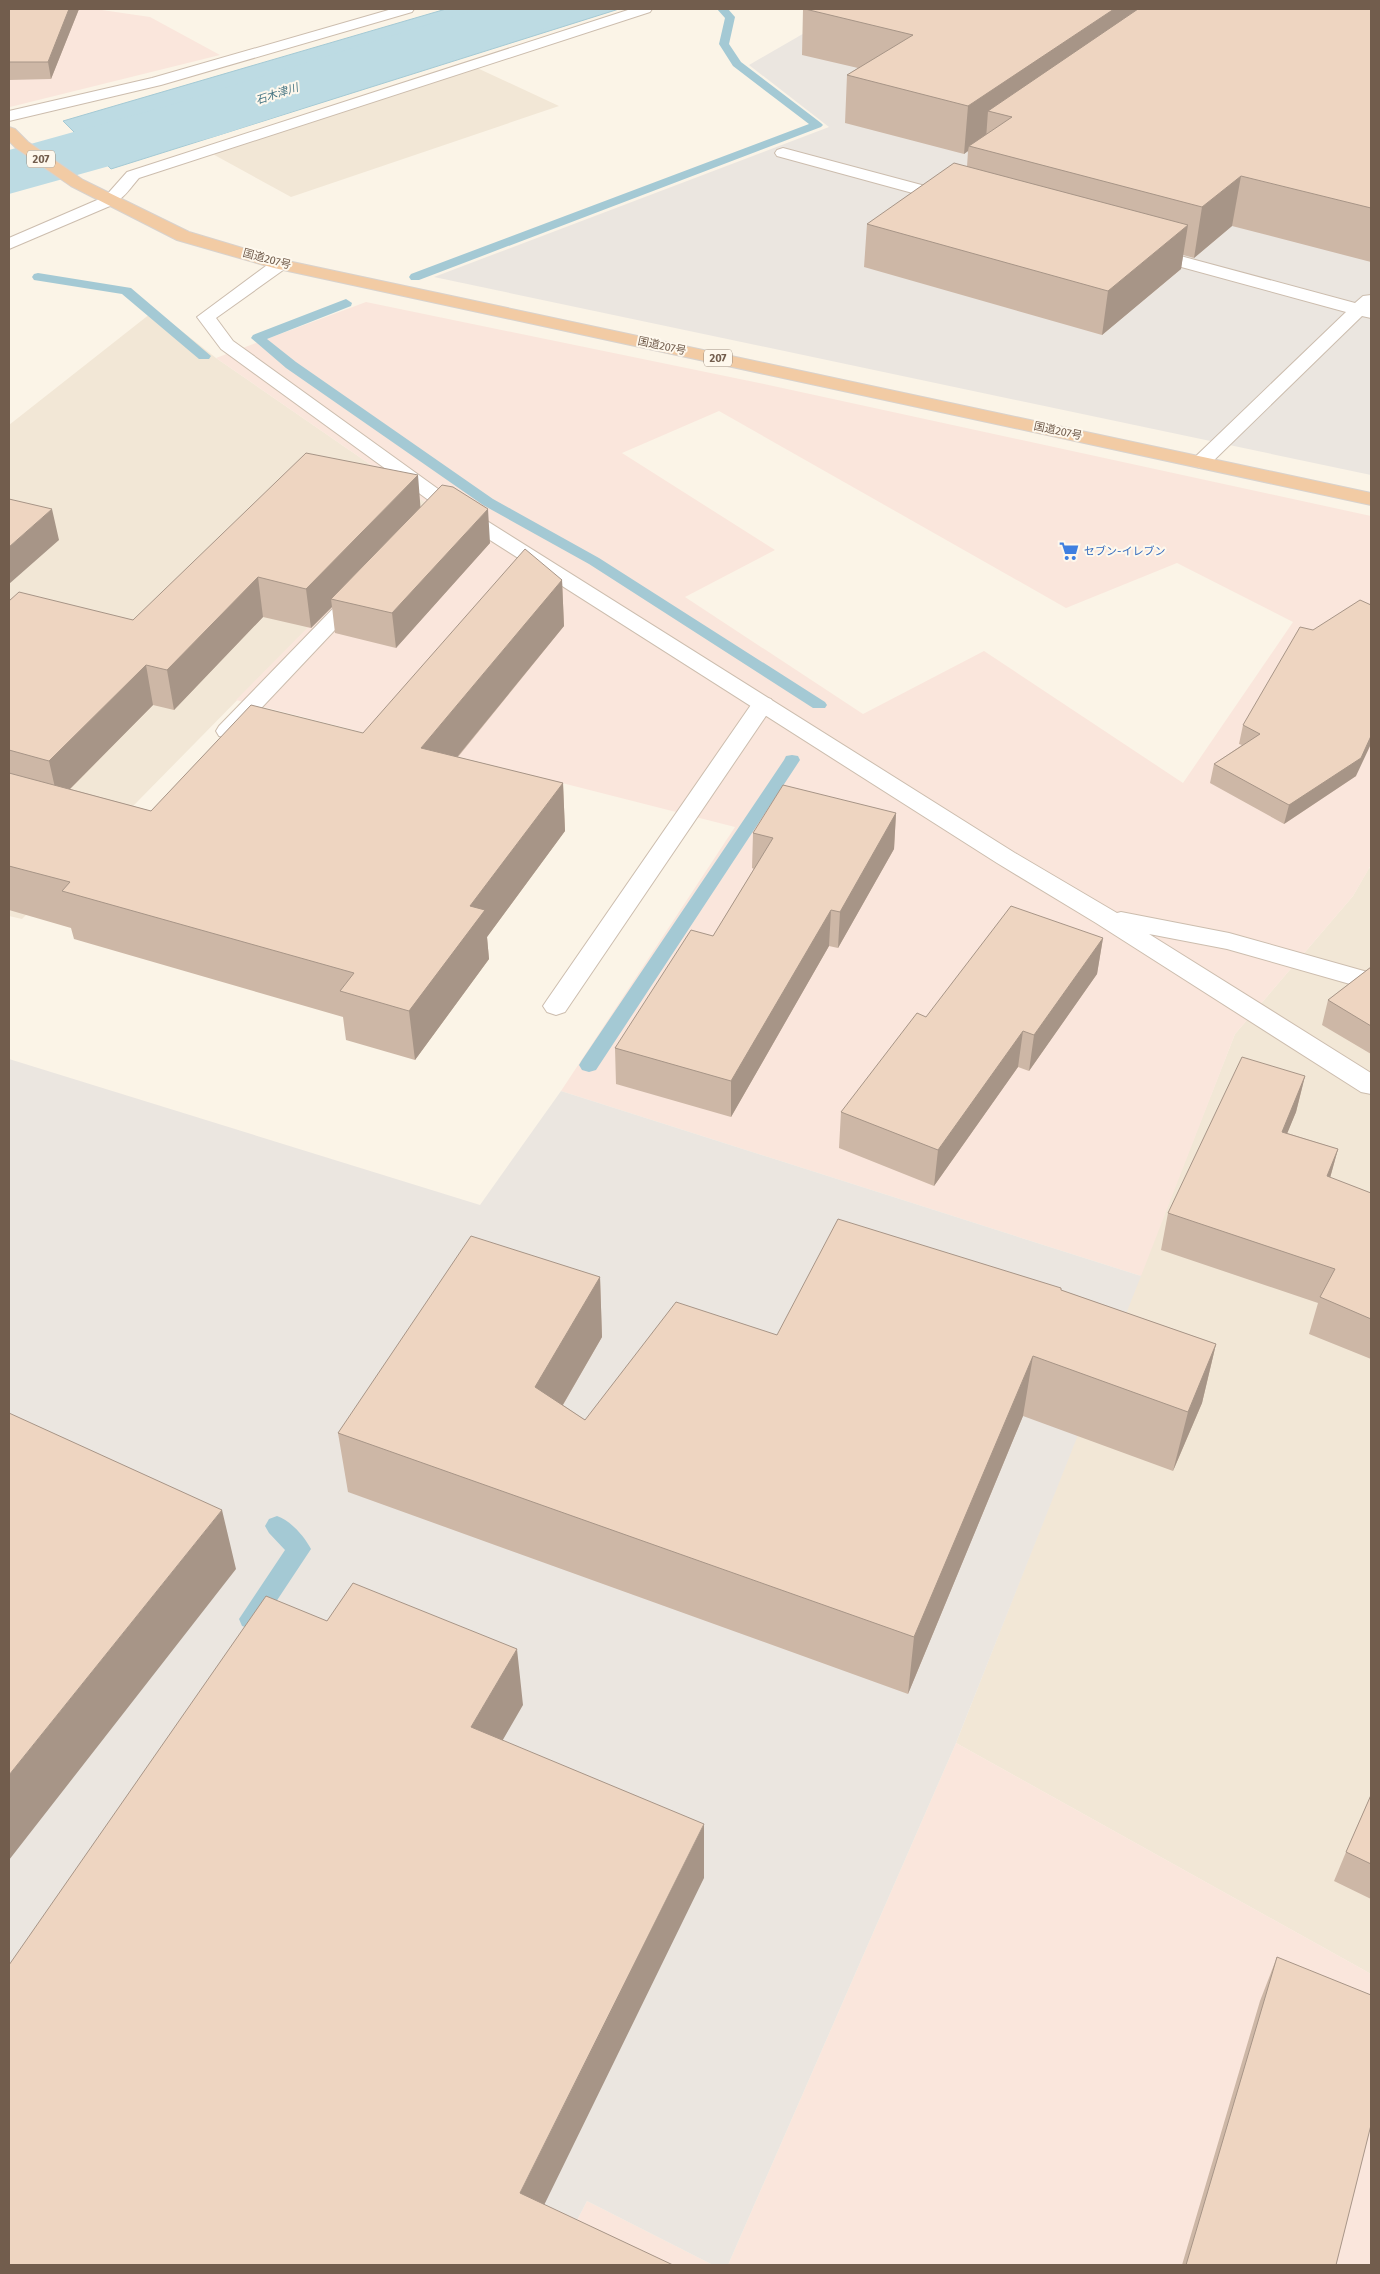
<svg xmlns="http://www.w3.org/2000/svg" width="1380" height="2274" font-family="'Fira Sans','Noto Sans JP',sans-serif">
  <style>
    .residential { fill: #f2e7d6 }
    .commercial { fill: #fae6dc; fill-rule: evenodd }
    .industrial { fill: #ebe6e0 }
    .water { fill: #bddbe3; stroke: #a4c9d4 }
    .lines { fill: none; stroke-linecap: round; stroke-linejoin: round }
    .stream { fill: #a4c9d4; fill-rule: evenodd }
    .river { fill: #bddbe3; fill-rule: evenodd }
    .service-casing { stroke: #ccbdae; stroke-width: 2 }
    .minor-casing { stroke: #ccbdae; stroke-width: 2 }
    .tertiary-casing { stroke: #ccbdae; stroke-width: 2 }
    .trunk-casing { stroke: #d8d2cd; stroke-width: 2 }
    .service { fill: #fff; fill-rule: evenodd }
    .minor { fill: #fff; fill-rule: evenodd }
    .tertiary { fill: #fff; fill-rule: evenodd }
    .trunk { fill: #f2cba4; fill-rule: evenodd }
    .wall { fill: #cdb7a6 }
    .shaded-wall { fill: #a79587 }
    .building { fill: #eed5c1; stroke: #a79587 }
    .labels { text-anchor: middle; dominant-baseline: central; stroke-width: 4; stroke-linejoin: round; paint-order: stroke }
    .far-water-label { font-size: 11px; font-style: italic; fill: #487684; stroke: #fef8ed }
    .shield { fill: #fef8ed; stroke: #9c8c7d; stroke-width: 1 }
    .shield-label { font-size: 11px; font-weight: bold; fill: #725d4d }
    .far-street-label { font-size: 11px; fill: #725d4d; stroke: #fef8ed }
    .far-shop-label { font-size: 11px; fill: #366cbe; stroke: #fef8ed; text-anchor: start }
  </style>
  <rect width="100%" height="100%" fill="#fbf4e7"/>
  <path class="residential" d="M475 67 559 106 291 197 209 152Z
    M155 310 216 358 429 505 22 919 9 916V425Z
    M1369 868 1371 869V1974L956 1743 1235 1034 1353 896Z"/>
  <path class="commercial" d="M9 9H95L150 17 220 55 10 107Z
    M366 302 764 384 1371 516V865L1353 896 1235 1034 1141 1276 561 1091 735 827 236 700 429 505 216 358ZM719 411 1066 608 1177 563 1293 622 1183 783 984 651 863 714 685 597 775 550 622 453Z
    M956 1743 1371 1974V2265H728Z
    M587 2201 713 2265H554Z"/>
  <path class="industrial" d="M846 9H1371V475L434 277 829 127 749 65Z
    M9 1059 480 1205 561 1091 1141 1276 956 1743 728 2265H713L587 2201 554 2265H9Z"/>
  <path class="water" d="M446 9H619L111 169 63 121Z"/>
  <g class="lines">
    <path class="stream" d="M717 9H728L735 17 729 44 741 62 821 123 823 125 821 127 419 280H411L409 277 411 274 809 124 733 66 719 44 725 18Z
      M38 273 131 288 211 356 209 359H199L122 294 34 280 32 277 34 274Z
      M346 299 352 303 351 306 267 339 296 362 493 499 599 558 825 702 827 705 825 708H813L589 564 483 505 286 368 251 338 253 335Z
      M792 755 798 756 800 760 596 1070 589 1072 582 1070 579 1065 582 1060 784 760 786 756Z
      M277 1516C291 1521 304 1536 311 1549L260 1626 251 1629 242 1626 239 1619 285 1550 269 1533 265 1526 269 1519Z"/>
    <path class="river" d="M478 9H575L565 22 217 136 9 194V150L167 106Z"/>
    <defs>
      <path id="service" d="M783 148 959 195 961 199 959 203 953 204 777 156 775 153 777 150Z
        M1147 247 1355 303 1363 296 1371 295V318L1362 316 1208 466 1201 468 1194 466 1191 462 1194 458 1346 312 1141 256 1138 252 1141 248Z
        M763 697 771 699 774 704 565 1012 556 1015 547 1012 543 1006 547 1000 755 699Z"/>
      <path id="minor" d="M392 9H414L412 12 161 85 9 121V111L152 78Z
        M631 9H652L650 12 139 178C130 188 120 206 105 203L103 199 127 172Z
        M280 259 286 260 289 264 286 268 216 318 233 341 452 499 1015 853 1117 913 1121 912 1229 933 1371 973V990L1227 949 1149 934 1371 1073V1094L1361 1092 1096 923 997 863 438 507 221 349 197 317 274 260Z
        M359 587 366 589 370 593 366 597 235 736 227 738 219 736 216 731 219 726 352 589Z"/>
      <path id="tertiary" d="M111 194 117 195 119 199 117 203 9 249V238Z"/>
      <path id="trunk" d="M9 127 15 129 28 142 83 180 189 232 283 260 1371 493V505L274 268 177 240 71 186 16 148 9 141Z"/>
    </defs>
    <use href="#service" class="service-casing"/>
    <use href="#minor" class="minor-casing"/>
    <use href="#tertiary" class="tertiary-casing"/>
    <use href="#trunk" class="trunk-casing"/>
    <use href="#service" class="service"/>
    <use href="#minor" class="minor"/>
    <use href="#tertiary" class="tertiary"/>
    <use href="#trunk" class="trunk"/>
  </g>
  <path class="wall" d="M9 9H79L51 79 9 80Z
    M803 9H1371V262L1232 226 1194 258 1183 255 1181 269 1102 335 864 267 867 224 967 167 968 151 964 154 845 123 847 75 858 68 802 55Z
    M420 507 490 543 396 648 335 633 332 607 311 628 263 617 174 710 153 705 70 789 151 811 363 733 562 580 564 626 458 757 563 783 565 831 487 937 489 959 415 1060 346 1040 343 1017 74 939 71 928 9 910V601L133 620Z
    M1243 725 1356 776 1284 824 1210 783 1214 764 1242 745 1239 744Z
    M896 813 894 849 838 948 829 946 731 1117 616 1084 615 1048 713 936 754 869 752 868 753 833Z
    M1103 938 1097 974 1029 1071 1018 1067 934 1186 839 1148 841 1112 926 1017Z
    M1371 967V1054L1322 1025 1328 1000Z
    M1305 1076 1296 1112 1287 1133 1338 1149 1330 1178 1371 1193V1359L1309 1334 1318 1303 1161 1250 1168 1213Z
    M600 1277 602 1337 563 1405 585 1420 777 1335 1061 1290 1216 1344 1202 1403 1173 1471 1023 1416 908 1694 348 1492 338 1433Z
    M1371 1795V1899L1334 1881 1346 1852Z
    M1277 1957 1336 2265H1182L1260 2001Z"/>
  <path class="shaded-wall" d="M69 9H79L51 79 48 62Z
    M1114 9H1176L1012 117 988 111 986 139 969 146 968 151 964 154 968 106Z
    M1241 176 1232 226 1194 258 1202 207Z
    M1188 225 1181 269 1102 335 1108 291Z
    M418 475 421 514 331 599 332 607 311 628 306 589Z
    M52 509 59 540 9 584V547Z
    M488 509 490 543 396 648 392 613Z
    M258 577 263 617 174 710 167 670Z
    M562 580 564 626 426 795 421 748Z
    M146 665 153 705 58 801 49 761Z
    M1371 736V744L1356 776 1284 824 1289 805Z
    M563 783 565 831 487 937 489 959 415 1060 409 1011 470 906Z
    M896 813 894 849 838 948 840 912Z
    M831 910 829 946 731 1117V1081Z
    M1103 938 1097 974 1029 1071 1034 1035Z
    M1023 1031 1018 1067 934 1186 938 1150Z
    M1305 1076 1296 1112 1273 1168 1282 1132Z
    M1338 1149 1328 1185 1327 1176Z
    M600 1277 602 1337 539 1446 535 1387Z
    M1216 1344 1202 1403 1173 1471 1188 1412Z
    M1033 1356 1023 1416 908 1694 914 1637Z
    M222 1510 236 1569 9 1860V1775Z
    M517 1649 523 1705 478 1783 471 1727Z
    M704 1824V1878L527 2240 520 2193Z"/>
  <path class="building" d="M9 9H69L48 62H9Z
    M805 9H1114L968 106 847 75 913 35Z
    M1138 9H1371V208L1241 176 1202 207 969 146 1012 117 988 111Z
    M954 163 1188 225 1108 291 867 224Z
    M306 453 418 475 306 589 258 577 167 670 146 665 49 761 9 750V601L19 592 133 620Z
    M442 485 453 487 488 509 392 613 331 599Z
    M9 499 52 509 9 547Z
    M525 549 562 580 421 748 563 783 470 906 485 910 409 1011 340 991 354 973 62 891 70 882 9 866V773L151 811 251 705 363 733Z
    M1360 600 1371 605V736L1361 758 1289 805 1214 764 1260 734 1243 725 1300 627 1313 630Z
    M783 785 896 813 840 912 831 910 731 1081 615 1048 691 930 713 936 773 838 753 833Z
    M1011 906 1103 938 1034 1035 1023 1031 938 1150 841 1112 917 1013 926 1017Z
    M1371 967V1026L1328 1000Z
    M1242 1057 1305 1076 1282 1132 1338 1149 1327 1176 1371 1193V1319L1320 1297 1335 1269 1168 1213Z
    M838 1219 1061 1288V1290L1216 1344 1188 1412 1033 1356 914 1637 338 1433 471 1236 600 1277 535 1387 585 1420 676 1302 777 1335Z
    M9 1413 222 1510 9 1775Z
    M353 1583 517 1649 471 1727 704 1824 520 2193 673 2265H9V1965L266 1596 327 1621Z
    M1371 1795V1864L1346 1852Z
    M1277 1957 1371 1995V2125L1336 2265H1186Z"/>
  <defs>
    <symbol id="supermarket-bare" viewBox="-9 -9 18 18"><path d="M-6-5.5h2.5l.6 2H6L4.5 2H-2.5L-4.4-4H-6ZM-1.5 3.2a1.3 1.3 0 1 0 .1 0ZM3 3.2a1.3 1.3 0 1 0 .1 0Z" fill="#3f7fe0" stroke="#fef8ed" stroke-width="2.5" paint-order="stroke"/></symbol>
  </defs>
  <g fill-rule="evenodd">
    <use href="#supermarket-bare" x="1055" y="537" width="28" height="28"/>
  </g>
  <g class="labels">
    <g class="far-water-label">
      <text transform="translate(277 94) rotate(-18)">石木津川</text>
    </g>
    <g class="shield">
      <rect x="27" y="150.5" width="28" height="17" rx="4"/>
      <rect x="704" y="349.5" width="28" height="17" rx="4"/>
    </g>
    <g class="shield-label">
      <text x="41" y="159">207</text>
      <text x="718" y="358">207</text>
    </g>
    <g class="far-street-label">
      <text transform="translate(267 259) rotate(15)">国道207号</text>
      <text transform="translate(662 346) rotate(12)">国道207号</text>
      <text transform="translate(1058 431) rotate(12)">国道207号</text>
    </g>
    <g class="far-shop-label">
      <text x="1084" y="551">セブン-イレブン</text>
    </g>
  </g>
  <rect width="1380" height="2274" fill="none" stroke="#725d4d" stroke-width="20"/>
</svg>
